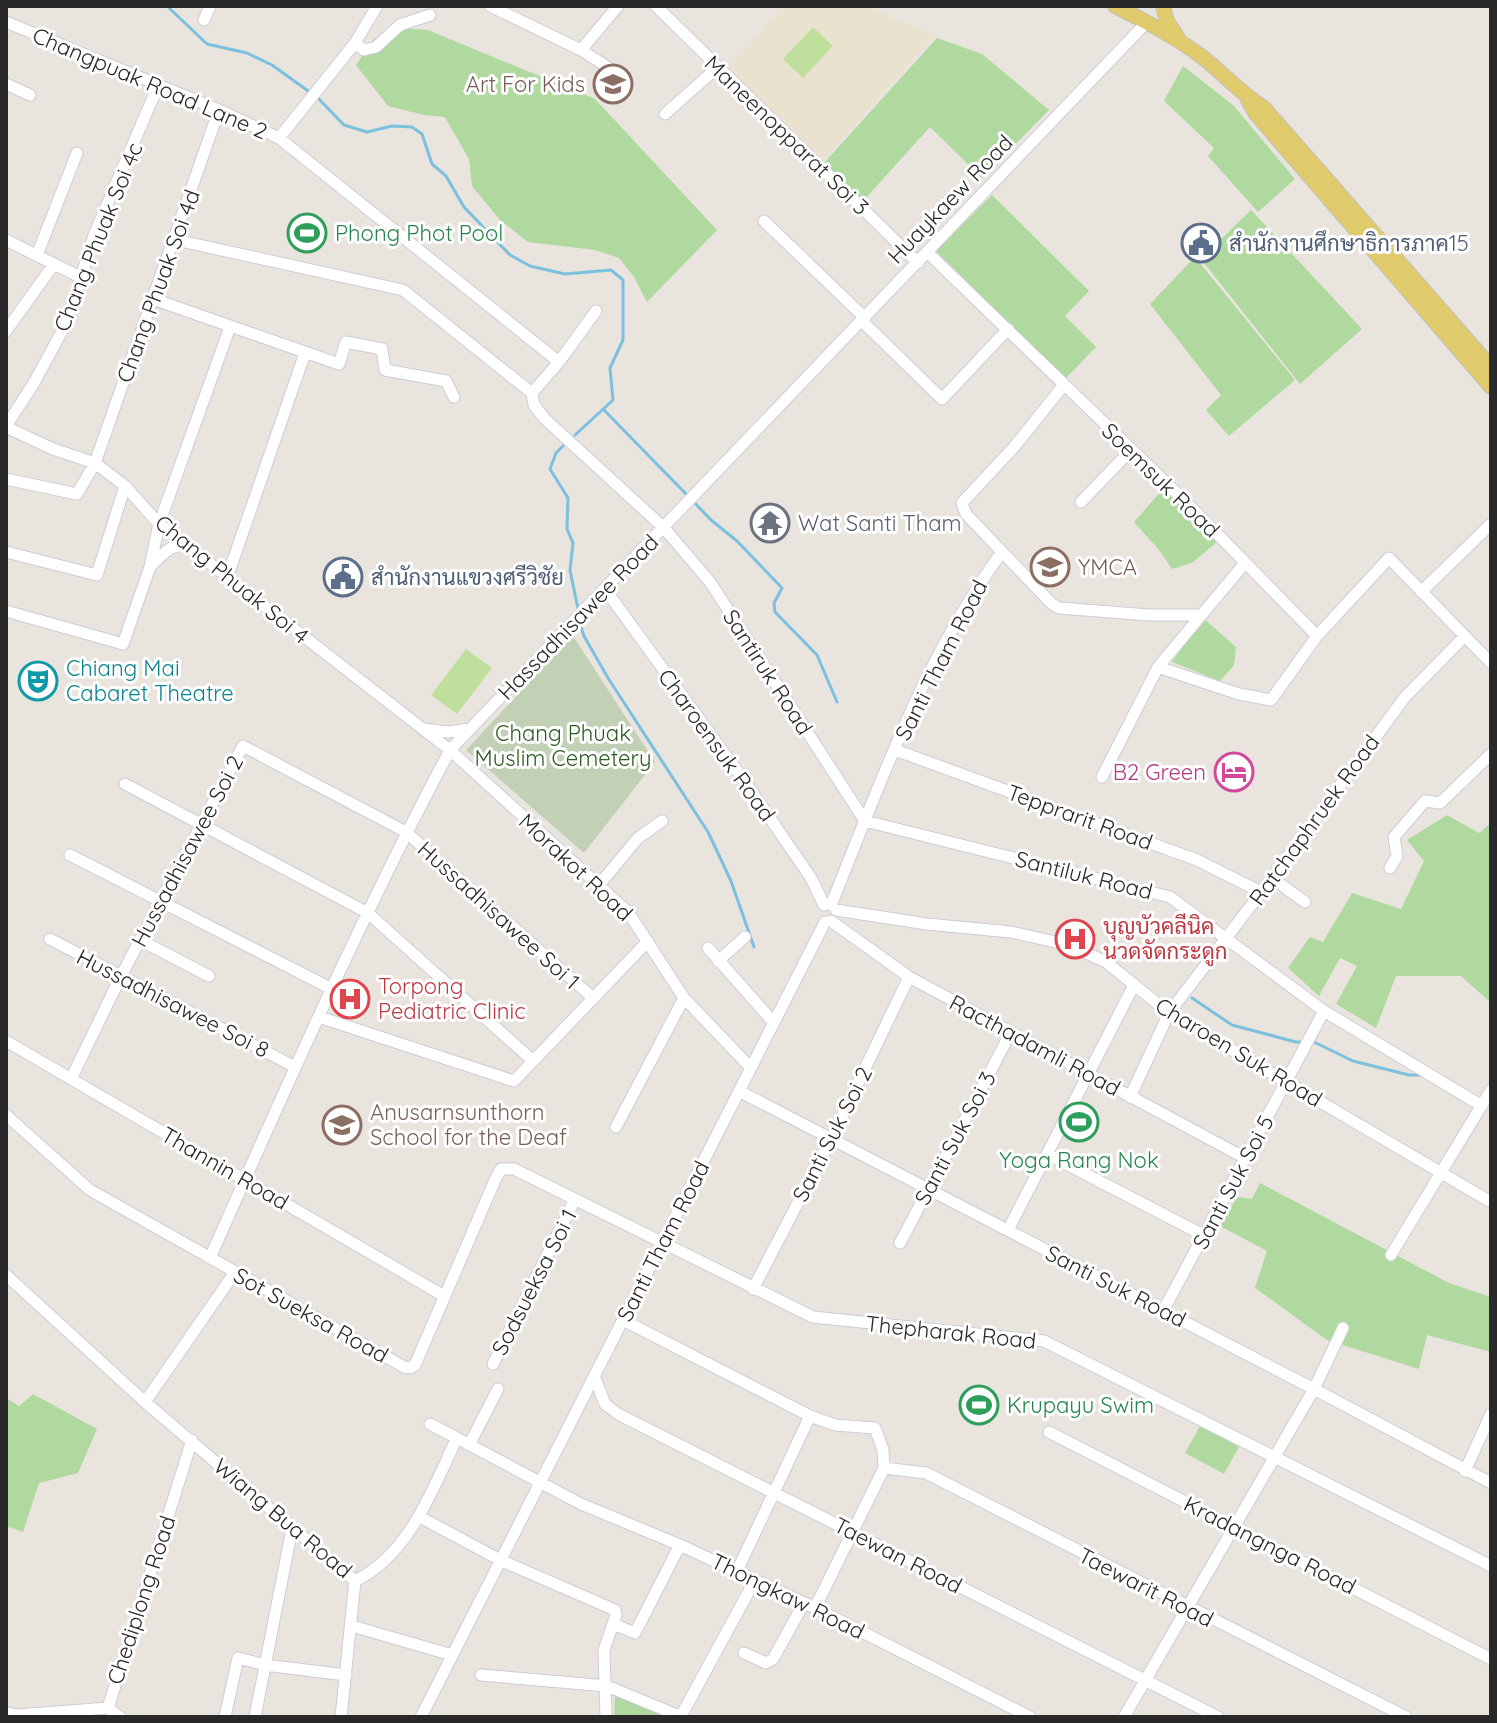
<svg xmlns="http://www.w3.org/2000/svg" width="1497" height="1723" font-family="Quicksand,Sarabun,sans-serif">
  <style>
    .education { fill: #e9e2ce }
    .green { fill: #b0d99f }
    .cemetery { fill: #c2d1b6 }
    .pitch { fill: #c0df9c }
    .water { fill: #7cc0df }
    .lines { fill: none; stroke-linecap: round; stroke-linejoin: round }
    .stream { stroke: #7cc0df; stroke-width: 3 }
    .minor-casing { stroke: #cbcdd9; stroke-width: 13 }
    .major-casing { stroke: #c3c3c3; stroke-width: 16 }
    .minor { stroke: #fff; stroke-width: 11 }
    .major { stroke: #dfca6c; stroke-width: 14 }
    .labels { text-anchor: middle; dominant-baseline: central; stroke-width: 6; stroke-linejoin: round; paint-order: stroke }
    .street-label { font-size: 22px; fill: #292929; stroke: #fff }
    .education-label { font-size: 22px; fill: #785e54; stroke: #fff; text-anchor: start }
    .leisure-label { font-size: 22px; fill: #27864d; stroke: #fff; text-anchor: start }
    .service-label { font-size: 22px; fill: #4e5e75; stroke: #fff; text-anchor: start }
    .worship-label { font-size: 22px; fill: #5b616d; stroke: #fff; text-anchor: start }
    .culture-label { font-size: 22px; fill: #0d838f; stroke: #fff; text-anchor: start }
    .park-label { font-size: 22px; fill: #2c5c22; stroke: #fff }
    .hotel-label { font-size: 22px; fill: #b23c85; stroke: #fff; text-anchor: end }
    .health-label { font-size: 22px; fill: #be3a42; stroke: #fff; text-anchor: start }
  </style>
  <rect width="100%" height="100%" fill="#e9e4dd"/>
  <path class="education" d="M784 6H863L935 35 821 162 728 68Z"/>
  <path class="green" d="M399 28 428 30 595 99 717 230 647 302 634 277 619 258 595 250 528 242 500 220 472 186 469 159 445 117 424 115 388 106 356 65 374 39Z
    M937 38 982 54 1049 110 982 178 930 127 863 201 824 163Z
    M1183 66 1233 105 1295 179 1258 212 1208 156 1214 148 1164 101Z
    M992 195 1089 291 1065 316 1096 347 1065 379 936 251Z
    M1251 210 1362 329 1300 384 1201 259Z
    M1195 257 1295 380 1229 436 1206 410 1221 395 1150 304Z
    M1164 488 1218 541 1192 563 1172 569 1159 550 1134 522Z
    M1203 618 1236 647 1234 665 1220 681 1172 662Z
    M1447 815 1479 833 1491 823V1003L1461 976H1396L1376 1028 1336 1004 1357 966 1340 958 1319 996 1288 968 1310 937 1323 942 1352 893 1401 909 1424 861 1407 840Z
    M1260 1183 1449 1283 1491 1297V1352L1427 1335 1419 1369 1327 1340 1255 1288 1267 1251 1220 1226 1237 1197 1252 1199Z
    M33 1394 97 1429 78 1473 39 1483 23 1532 6 1526V1398L19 1406Z
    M1200 1426 1239 1447 1224 1474 1185 1453Z
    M615 1696 667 1717H614Z"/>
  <path class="cemetery" d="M573 636 655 762 584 853 466 750Z"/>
  <path class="pitch" d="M813 27 833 46 803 78 783 59Z
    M466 649 492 668 457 714 431 695Z"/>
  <path class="water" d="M291 219 327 227 323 246 287 238Z
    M972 1389 989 1390 985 1421 969 1419Z"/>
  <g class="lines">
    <path class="stream" d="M167 6 207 44 247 53 272 65 311 93
      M317 97 344 125 367 132 392 126 412 127 422 134 432 164 446 176 464 207 510 255 530 266 565 274 611 270 623 280V340L610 368 613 400 575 435
      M603 409 687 495
      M565 444 556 453 550 469 568 498 567 529 573 543 570 570 578 609
      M692 500 711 520 737 541 782 588 774 603 775 612 817 655 837 702
      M579 621 584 636 608 678 708 832 731 881 754 947
      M1192 998 1232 1025 1296 1042H1304
      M1312 1041 1353 1061 1409 1075H1422"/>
    <defs>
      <path id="minor" d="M490 6 581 50 612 70
        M656 6 918 263
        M204 20 210 6
        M6 22 219 110 279 138 559 362 532 393
        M355 43 364 50 376 47 400 25 430 15
        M581 50 618 6
        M6 84 30 95
        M665 114 718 67
        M279 138 355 43 377 6
        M764 221 865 318
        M6 240 82 278
        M176 240 403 290 532 393
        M927 252 1187 503 1317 636
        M37 255 77 153
        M153 299 339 364 346 342 382 349 385 370 446 381 454 397
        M862 321 942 399 1008 329
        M6 331 54 264
        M559 362 596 311
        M1063 386 1014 447 962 503 966 514 1052 604 1059 608 1149 615H1199
        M532 393 534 405 545 419 664 528 710 582 865 821 1170 897 1324 1011 1482 1106
        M6 426 34 383 68 320 94 235 158 86
        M6 427 53 449 95 463 125 486 159 524 450 750 628 912 684 998 751 1068
        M6 479 77 494 95 463 219 110
        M1081 502 1131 450
        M6 552 97 575 125 486
        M150 567C161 556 172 541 189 547
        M228 575 305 353
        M605 589 748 786 811 878 824 905
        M1421 592 1491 524
        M6 611 123 644 150 567 159 524 230 327
        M1158 667 1239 694 1271 700 1317 636 1389 558 1491 663
        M424 729 448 732 470 729
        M895 750 1197 860 1261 892
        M1102 777 1158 667 1245 563
        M125 784 368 913 532 1060
        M70 855 332 989
        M1390 868 1397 856 1394 837 1425 801 1440 803 1491 754
        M1272 878 1305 902
        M598 886 638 838 662 821
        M831 905C880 784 924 658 1002 552
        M836 910 927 924 1011 932 1069 945 1106 962 1169 1013 1491 1202
        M831 921 909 977 1245 1158
        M50 939 295 1067
        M140 940 209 976
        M708 948 774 1023
        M718 961 745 937
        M319 1017 514 1081 648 941
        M6 1041 444 1296
        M71 1079 121 976 243 746 406 832 593 998
        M739 1091 1314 1389 1491 1483
        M1130 1097 1169 1013 1272 878 1405 697 1465 636
        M6 1115 90 1190 404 1367 410 1368 415 1365 495 1180 501 1169H514L813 1317 1044 1341 1491 1566
        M616 1127 684 998
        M1047 1154 1205 1236
        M1008 1230 1134 985
        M900 1243 1010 1034
        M1391 1255 1491 1090
        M210 1258C286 1087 362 915 450 750L1147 22
        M6 1275 145 1402 355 1581C410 1554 432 1490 457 1438L581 1504 680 1545 815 1608 1030 1717
        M753 1289 831 1139 909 977
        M1163 1311 1324 1011
        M623 1320 810 1416 835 1425 875 1428 883 1450 884 1468 815 1608
        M493 1364 575 1199
        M595 1378 605 1404 618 1414 1218 1717
        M145 1402 235 1272
        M430 1424 457 1438
        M1049 1432 1491 1659
        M469 1445 498 1389
        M884 1468 926 1473 1406 1717
        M1465 1471 1491 1414
        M420 1517 502 1561 615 1610 616 1615 604 1650 606 1717
        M737 1571 810 1416
        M613 1624 635 1633 680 1545
        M352 1626 452 1655
        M744 1653 766 1663 773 1659 804 1603
        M481 1675 607 1686 682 1717
        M108 1708 192 1440
        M108 1708 120 1717
        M6 1713 18 1715 108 1708
        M681 1716 755 1580
        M225 1717 238 1658 265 1665 346 1675
        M255 1717 292 1529
        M341 1717 355 1581
        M421 1717 825 922
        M1124 1717 1314 1389 1343 1328"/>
      <path id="major" d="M1115 6C1145 21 1174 36 1201 56 1223 73 1240 93 1264 108L1491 367
        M1163 6 1167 21 1178 38
        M1248 100 1256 114 1491 387"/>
    </defs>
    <use href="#minor" class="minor-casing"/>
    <use href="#major" class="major-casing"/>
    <use href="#minor" class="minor"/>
    <use href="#major" class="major"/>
  </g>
  <defs>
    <symbol id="school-ring" viewBox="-11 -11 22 22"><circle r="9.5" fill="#fff" stroke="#8d6e63" stroke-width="1.5"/><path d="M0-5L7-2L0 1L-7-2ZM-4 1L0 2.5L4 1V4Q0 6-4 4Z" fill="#8d6e63"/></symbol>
    <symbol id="stadium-ring" viewBox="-11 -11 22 22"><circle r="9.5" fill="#fff" stroke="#2e9e5b" stroke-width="1.5"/><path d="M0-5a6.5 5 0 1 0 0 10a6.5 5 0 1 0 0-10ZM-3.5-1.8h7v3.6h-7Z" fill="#2e9e5b"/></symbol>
    <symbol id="civic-ring" viewBox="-11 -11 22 22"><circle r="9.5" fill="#fff" stroke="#5c6f8a" stroke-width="1.5"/><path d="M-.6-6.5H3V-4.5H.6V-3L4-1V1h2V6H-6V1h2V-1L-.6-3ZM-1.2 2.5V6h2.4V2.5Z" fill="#5c6f8a"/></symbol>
    <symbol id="temple-ring" viewBox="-11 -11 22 22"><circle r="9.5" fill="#fff" stroke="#6b7280" stroke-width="1.5"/><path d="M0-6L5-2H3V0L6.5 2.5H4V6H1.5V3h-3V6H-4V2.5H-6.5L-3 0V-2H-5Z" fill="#6b7280"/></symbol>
    <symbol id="theatre-ring" viewBox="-11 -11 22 22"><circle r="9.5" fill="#fff" stroke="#0f9aa8" stroke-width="1.5"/><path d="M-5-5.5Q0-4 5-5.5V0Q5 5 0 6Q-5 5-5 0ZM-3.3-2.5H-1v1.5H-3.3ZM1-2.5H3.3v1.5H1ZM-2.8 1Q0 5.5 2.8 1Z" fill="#0f9aa8"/></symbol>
    <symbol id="hotel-ring" viewBox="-11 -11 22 22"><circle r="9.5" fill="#fff" stroke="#d1479c" stroke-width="1.5"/><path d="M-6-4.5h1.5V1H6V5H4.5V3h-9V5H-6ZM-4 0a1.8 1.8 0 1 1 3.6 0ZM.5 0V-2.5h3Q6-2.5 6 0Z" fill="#d1479c"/></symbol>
    <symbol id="hospital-ring" viewBox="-11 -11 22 22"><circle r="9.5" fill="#fff" stroke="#e0444e" stroke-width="1.5"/><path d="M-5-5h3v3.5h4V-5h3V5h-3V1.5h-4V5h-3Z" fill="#e0444e"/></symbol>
  </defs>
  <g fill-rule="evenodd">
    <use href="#school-ring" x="591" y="62" width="44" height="44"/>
    <use href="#stadium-ring" x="285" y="211" width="44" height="44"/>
    <use href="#civic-ring" x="1179" y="221" width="44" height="44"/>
    <use href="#temple-ring" x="748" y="501" width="44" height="44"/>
    <use href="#school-ring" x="1028" y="545" width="44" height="44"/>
    <use href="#civic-ring" x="321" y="555" width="44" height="44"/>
    <use href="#theatre-ring" x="16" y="659" width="44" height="44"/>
    <use href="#hotel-ring" x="1212" y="750" width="44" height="44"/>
    <use href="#hospital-ring" x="1053" y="917" width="44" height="44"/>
    <use href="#hospital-ring" x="328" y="977" width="44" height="44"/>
    <use href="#stadium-ring" x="1057" y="1100" width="44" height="44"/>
    <use href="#school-ring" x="320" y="1103" width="44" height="44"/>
    <use href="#stadium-ring" x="957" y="1383" width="44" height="44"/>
  </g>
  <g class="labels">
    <g class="street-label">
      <text transform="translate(150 83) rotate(23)">Changpuak Road Lane 2</text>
      <text transform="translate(787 135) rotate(44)">Maneenopparat Soi 3</text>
      <text transform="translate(950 199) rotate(-46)">Huaykaew Road</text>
      <text transform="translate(98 237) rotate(-68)">Chang Phuak Soi 4c</text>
      <text transform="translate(158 286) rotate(-70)">Chang Phuak Soi 4d</text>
      <text transform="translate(1161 480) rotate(44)">Soemsuk Road</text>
      <text transform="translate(232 579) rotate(39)">Chang Phuak Soi 4</text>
      <text transform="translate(578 617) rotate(-46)">Hassadhisawee Road</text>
      <text transform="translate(941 660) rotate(-63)">Santi Tham Road</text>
      <text transform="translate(768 672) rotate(57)">Santiruk Road</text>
      <text transform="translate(717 745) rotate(54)">Charoensuk Road</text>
      <text transform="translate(1080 817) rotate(20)">Tepprarit Road</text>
      <text transform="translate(1314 820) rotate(-54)">Ratchaphruek Road</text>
      <text transform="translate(187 851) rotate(-62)">Hussadhisawee Soi 2</text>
      <text transform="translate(576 867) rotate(43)">Morakot Road</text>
      <text transform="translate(1084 875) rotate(14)">Santiluk Road</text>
      <text transform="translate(499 915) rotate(42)">Hussadhisawee Soi 1</text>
      <text transform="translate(173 1003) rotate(27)">Hussadhisawee Soi 8</text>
      <text transform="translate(1035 1045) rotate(28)">Racthadamli Road</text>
      <text transform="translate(1239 1052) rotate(31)">Charoen Suk Road</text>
      <text transform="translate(832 1134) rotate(-63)">Santi Suk Soi 2</text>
      <text transform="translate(955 1138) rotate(-62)">Santi Suk Soi 3</text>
      <text transform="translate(225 1168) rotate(30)">Thannin Road</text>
      <text transform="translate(1233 1182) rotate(-62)">Santi Suk Soi 5</text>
      <text transform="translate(663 1241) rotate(-63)">Santi Tham Road</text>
      <text transform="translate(534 1282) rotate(-63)">Sodsueksa Soi 1</text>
      <text transform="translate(1116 1286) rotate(27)">Santi Suk Road</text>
      <text transform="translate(311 1315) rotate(29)">Sot Sueksa Road</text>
      <text transform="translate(951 1332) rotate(6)">Thepharak Road</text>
      <text transform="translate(283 1518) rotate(40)">Wiang Bua Road</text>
      <text transform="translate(1270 1545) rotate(27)">Kradangnga Road</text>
      <text transform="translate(898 1555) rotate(27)">Taewan Road</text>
      <text transform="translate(1146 1587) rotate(27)">Taewarit Road</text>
      <text transform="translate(788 1596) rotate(26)">Thongkaw Road</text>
      <text transform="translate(141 1600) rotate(-72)">Chediplong Road</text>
    </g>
    <g class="education-label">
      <text x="585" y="84" text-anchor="end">Art For Kids</text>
      <text x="1078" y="567">YMCA</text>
      <text x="370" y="1112">Anusarnsunthorn<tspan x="370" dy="25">School for the Deaf</tspan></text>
    </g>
    <g class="leisure-label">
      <text x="335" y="233">Phong Phot Pool</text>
      <text x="1079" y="1160" text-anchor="middle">Yoga Rang Nok</text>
      <text x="1007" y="1405">Krupayu Swim</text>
    </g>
    <g class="service-label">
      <text x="1229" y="243">สำนักงานศึกษาธิการภาค15</text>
      <text x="371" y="577">สำนักงานแขวงศรีวิชัย</text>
    </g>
    <g class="worship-label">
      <text x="798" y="523">Wat Santi Tham</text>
    </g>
    <g class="culture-label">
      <text x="66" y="668">Chiang Mai<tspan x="66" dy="25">Cabaret Theatre</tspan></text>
    </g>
    <g class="park-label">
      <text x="563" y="733">Chang Phuak<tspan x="563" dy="25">Muslim Cemetery</tspan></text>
    </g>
    <g class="hotel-label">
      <text x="1206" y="772">B2 Green</text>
    </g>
    <g class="health-label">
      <text x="1103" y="926">บุญบัวคลีนิค<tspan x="1103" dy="25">นวดจัดกระดูก</tspan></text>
      <text x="378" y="986">Torpong<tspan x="378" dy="25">Pediatric Clinic</tspan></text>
    </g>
  </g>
  <rect width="1497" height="1723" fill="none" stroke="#292929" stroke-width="16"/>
</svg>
